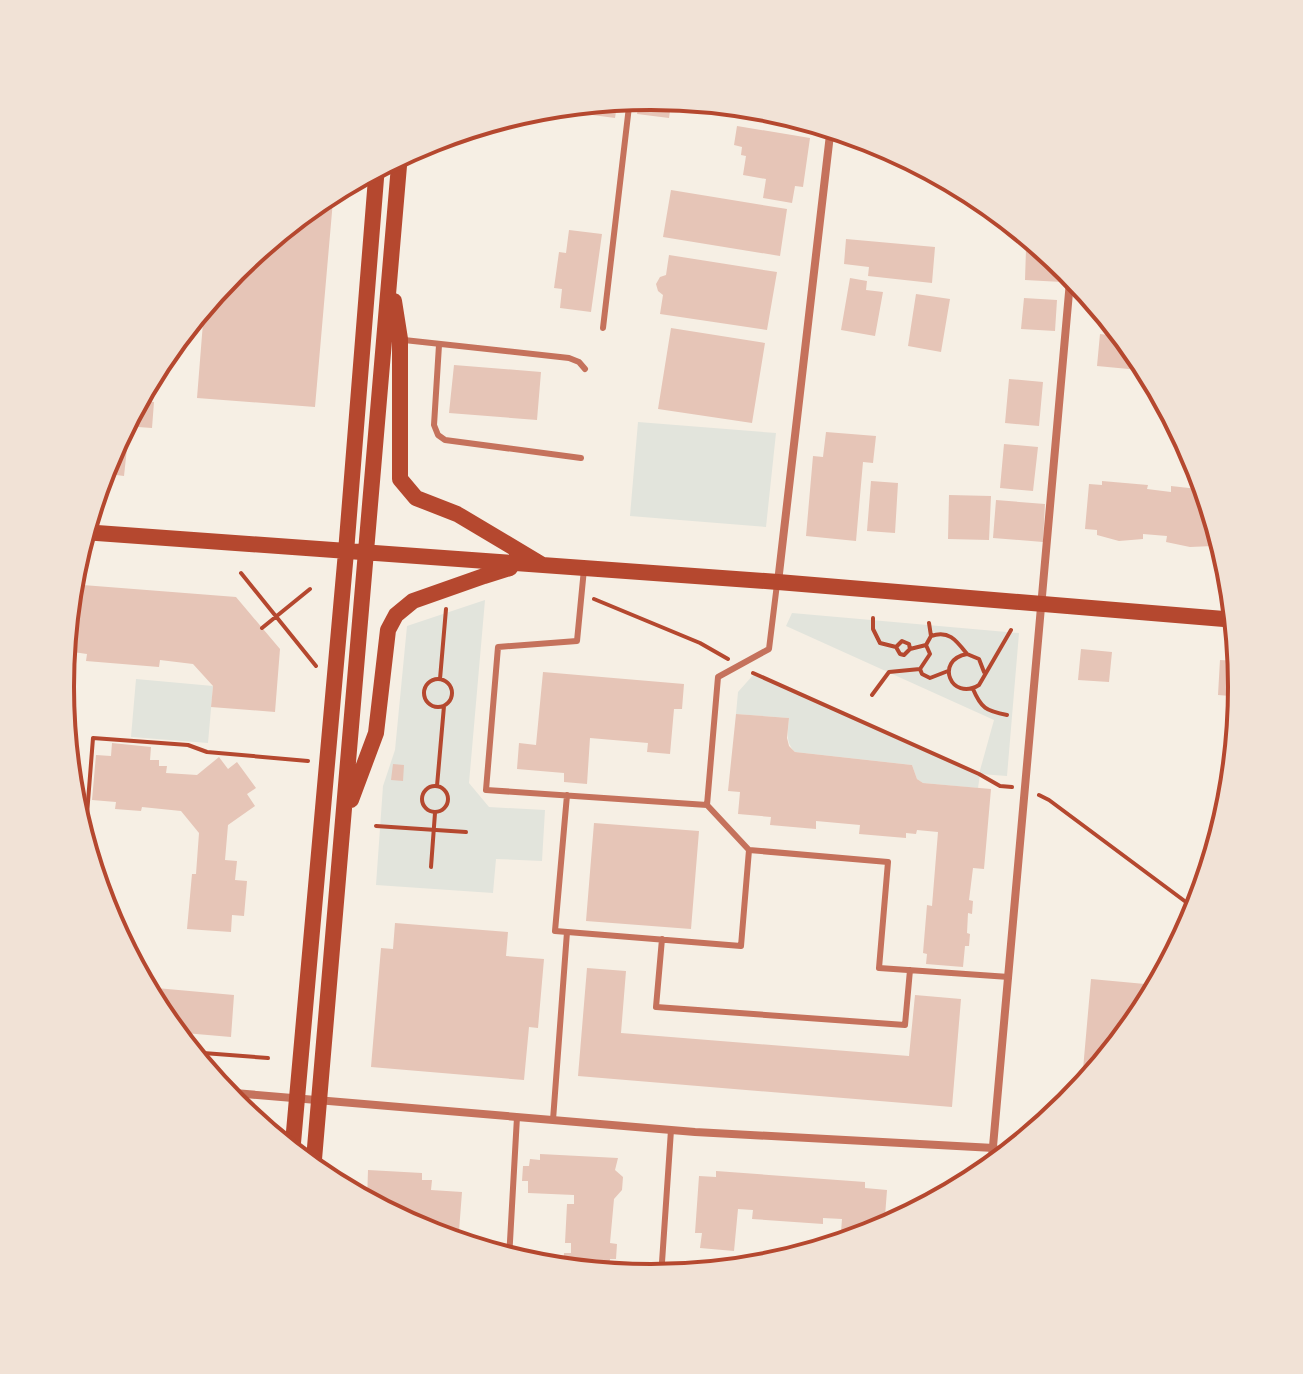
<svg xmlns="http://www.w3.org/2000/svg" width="1303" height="1374" font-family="Ubuntu,sans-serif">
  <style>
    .green { fill: #e2e4dc }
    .building { fill: #e6c5b7 }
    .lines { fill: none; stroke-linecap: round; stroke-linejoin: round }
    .path { stroke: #b5482f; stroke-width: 4 }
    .service { stroke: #c5725c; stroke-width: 6 }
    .minor { stroke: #c5725c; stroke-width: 8 }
    .secondary { stroke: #b5482f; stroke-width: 16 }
    .rim { fill: none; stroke: #b5482f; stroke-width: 4 }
  </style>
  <rect width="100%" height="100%" fill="#f6efe4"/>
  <path class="green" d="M638 422 776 433 766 527 630 516Z
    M485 600 469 783 489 807 545 810 542 861 496 859 493 893 376 885 383 786 395 750 407 626Z
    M792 613 1019 633 1007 776 980 774 978 788 923 783 917 779 912 765 795 752C785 742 788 732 789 718L736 714 738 692 754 674 979 774 994 720 786 626Z
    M136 679 213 686 208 743 131 737Z"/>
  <path class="building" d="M652 96 672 97 669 118 637 114 640 97Z
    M618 99 615 118 585 114 587 102Z
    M770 108 795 115 794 124 769 122Z
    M737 126 810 138 803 187 795 186 792 203 763 198 766 179 743 175 746 156 741 155 742 147 734 145Z
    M334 189 315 407 197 398 204 310 200 309 234 268 323 195Z
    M671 190 787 209 780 256 663 237Z
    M569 230 602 234 591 312 560 308 562 289 554 288 559 252 566 253Z
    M846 239 935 247 932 283 868 276 869 267 844 264Z
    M1026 249 1047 250 1063 263 1062 282 1025 280Z
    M669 255 777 272 767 330 660 314 663 295 658 291 656 284 660 277 666 275Z
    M850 278 867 281 866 290 883 292 875 336 841 330Z
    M916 294 950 299 941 352 908 346Z
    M1024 298 1057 300 1055 331 1021 329Z
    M671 328 765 343 752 423 658 409Z
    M1100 334 1126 337 1144 359 1150 371 1097 366Z
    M454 365 541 372 537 420 449 413Z
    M1009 379 1043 382 1039 426 1005 423Z
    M137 400 154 402 152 428 124 426Z
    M826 432 876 436 873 463 863 462 856 541 806 536 813 456 823 457Z
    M1004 444 1038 447 1033 491 1000 488Z
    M112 447 127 448 124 476 101 473 105 460Z
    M871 481 898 483 895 533 867 531Z
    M1102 481 1148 485 1147 489 1171 492V486L1207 490 1222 542 1214 541 1213 546 1190 547 1166 542 1167 536 1143 534V539L1119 541 1097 535V530L1085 529 1089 484 1102 485Z
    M949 495 991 496 989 540 948 539Z
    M996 500 1045 504 1043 542 993 538Z
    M70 584 236 597 280 649 275 712 211 707 213 686 193 664 160 660 159 667 86 661 87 654 73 652 72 656 63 655Z
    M1081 649 1112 652 1109 682 1078 680Z
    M1220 660 1240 661 1242 697 1218 695Z
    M543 672 684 684 682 709H674L670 754 647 752 648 743 590 738 587 784 564 782V773L517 769 519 743 536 745Z
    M736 714 789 718 787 738 789 746 795 752 912 765 917 779 923 783 991 789 984 869 973 868 969 900 973 901 972 914 968 913 967 933 970 934 969 946H965L963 967 926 964 927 954 923 953 927 905 932 906 938 832 917 830 916 834 906 833V838L859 834 860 825 816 821V829L770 825 771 817 738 814 740 792 728 791Z
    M112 743 151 747 150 760H159V766H167L166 773 197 775 219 757 228 769 237 762 256 788 247 794 255 806 228 825 225 860 237 861 235 880 247 881 244 916 232 915 231 932 187 929 192 874H196L199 833 181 811 142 807 141 811 115 809 116 802 92 800 96 755 111 756Z
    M393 764 404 765 403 781 391 780Z
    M594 823 699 831 691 929 586 921Z
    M395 923 508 932 506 956 544 959 538 1028 529 1027 524 1080 371 1067 381 948 393 949Z
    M587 968 626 971 621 1033 909 1056 915 995 961 999 952 1107 578 1076Z
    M1091 979 1145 984 1142 1017 1081 1092Z
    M145 987 234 995 231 1037 173 1032 159 1015Z
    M540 1154 618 1158 615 1170 623 1177 622 1190 614 1199 610 1243 617 1244 616 1259H610L609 1274 563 1270 564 1253H571V1243H565L567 1204H574V1195L528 1193V1181H522L523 1166H529L530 1159 540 1160Z
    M368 1170 422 1173V1180H432L431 1190 462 1192 459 1231 434 1230V1236L425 1233 367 1202Z
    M716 1171 865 1182V1188L887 1190 884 1230 840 1245 842 1219 823 1218V1224L752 1219 753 1210 738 1209 734 1251 700 1248 702 1233H695L699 1176 716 1177Z"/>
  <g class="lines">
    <path class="path" d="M241 573 316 666
      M594 599 700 643 728 659
      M873 618V629L880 643 896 647
      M929 623 931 636
      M262 628 310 589
      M910 649 909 644 902 641 896 647 900 654 904 655 910 649 926 645
      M920 669 922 674 930 678 948 671
      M984 672 979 659 967 654C934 660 951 702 979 685L1011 630
      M753 673 979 774 1000 786 1012 787
      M424 693a14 14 0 1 1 28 0a14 14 0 1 1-28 0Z
      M440 679 446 609
      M973 689C981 708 986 711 1007 715
      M872 695 889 672 920 669 930 654 926 645 931 636C949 630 956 640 967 654
      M422 799a13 13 0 1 1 26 0a13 13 0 1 1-26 0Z
      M437 786 444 706
      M1039 795 1049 800 1198 911
      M376 826 466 832
      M86 827 93 738 188 745 207 752 308 761
      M431 867 435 813
      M190 1052 268 1058"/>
    <path class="service" d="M603 328 630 98
      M404 340 569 358 579 362 585 369
      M439 345 434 425 438 435 445 440 581 458
      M567 795 555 931 741 946 749 850 707 805 486 790 498 647 577 641 584 569
      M707 805 718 677 769 649 777 584
      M749 850 888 862 879 968 1009 977
      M662 939 656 1007 905 1025 910 970
      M553 1120 567 932
      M509 1259 517 1117
      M661 1277 671 1130"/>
    <path class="minor" d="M778 582 831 126
      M222 1092 695 1132 994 1148
      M991 1169 1071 270"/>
    <path class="secondary" d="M394 301 400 339V479L416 498 457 514 541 564
      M83 532 778 582 1236 620
      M351 800 376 733 388 630 396 615 413 601 484 576 510 568
      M292 1154 346 552 377 166
      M313 1171 400 154"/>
  </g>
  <path d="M0 0H1303V1374H0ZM74 687a577 577 0 1 1 1154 0a577 577 0 1 1-1154 0Z" fill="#f1e2d6" fill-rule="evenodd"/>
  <path class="rim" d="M74 687a577 577 0 1 1 1154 0a577 577 0 1 1-1154 0Z"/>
</svg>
